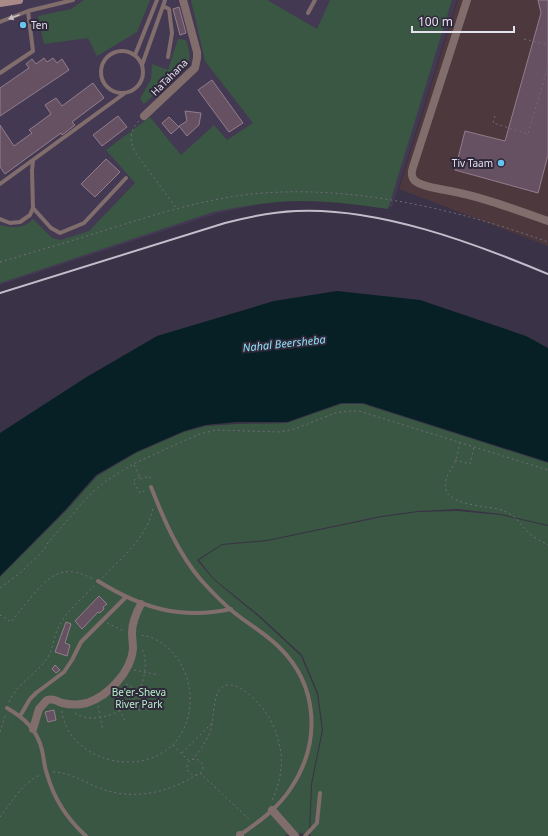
<svg xmlns="http://www.w3.org/2000/svg" width="548" height="836" font-family="'Noto Sans',sans-serif">
  <style>
    .commercial { fill: #4c383d }
    .built { fill: #443953 }
    .green { fill: #395742 }
    .water { fill: #062025 }
    .building { fill: #655161; stroke: #937d8d }
    .lines { fill: none; stroke-linecap: round; stroke-linejoin: round }
    .path { stroke: #716a7c; stroke-width: 1; stroke-dasharray: 2 3; stroke-linecap: butt }
    .lane { stroke: #806d6c; stroke-width: 4 }
    .street { stroke: #806d6c; stroke-width: 8 }
    .secondary { stroke: #a98a89; stroke-width: 8 }
    .rail { stroke: #c3bdcb; stroke-width: 2 }
    .oneway { fill: #c7bec6 }
    .poi-dot { fill: #66c4ef; stroke: #30283b; stroke-width: 1.5 }
    .labels { text-anchor: middle; dominant-baseline: central; stroke-width: 4; stroke-linejoin: round; paint-order: stroke }
    .poi-label { font-size: 10px; fill: #e5e0ed; stroke: #30283b; text-anchor: start }
    .street-label { font-size: 10px; fill: #e5e0ed; stroke: #30283b }
    .park-label { font-size: 10px; fill: #b4f1c6; stroke: #30283b }
    .water-label { font-size: 11px; font-style: italic; fill: #8ee3f4; stroke: #30283b }
  </style>
  <rect width="100%" height="100%" fill="#3a3246"/>
  <path class="commercial" d="M458 0H548V246L399 189Z"/>
  <path class="built" d="M0 0H457L392 207 322 198 276 201 218 213 0 285Z"/>
  <path class="green" d="M84 0H150L137 32 97 56 88 38 44 44 38 16 71 9Z
    M191 0H267L317 29 330 0H452L388 209C360 205 331 201 302 201 272 201 242 206 213 212L0 283V225C13 228 24 229 33 219L52 238 61 240 89 231 135 183 106 150 150 117 181 155 214 125 227 140 253 123 205 61Z
    M178 39 186 40C188 46 191 54 189 61 187 69 152 96 144 104L140 99 151 79 152 64 168 70Z
    M341 404H363L548 463V525L501 514 458 509 418 511 381 516 267 540 222 544 197 560 214 580 259 617 301 656 317 694 322 730 311 784 309 834 293 833 284 836H0V577L66 511 97 476 136 453 184 432 206 426 236 424 287 423Z
    M458 511 501 515 548 526V836H311L310 835 312 784 323 730 318 693 302 655 260 616 214 579 199 560 222 545 267 541 382 517 418 512Z"/>
  <path class="water" d="M337 291 420 300 526 336 548 348V462L363 403H341L287 422H236L205 425 184 431 136 452 96 475 65 510 0 576V433L85 378 157 336 274 301Z"/>
  <path class="building" d="M538 0H548V155L538 193 455 170 465 131 505 141 541 13Z
    M179 7 186 33 180 35 173 9Z
    M44 58 47 62 53 58 57 63 62 59 69 70 0 116V88L29 68 26 64 32 59 36 64Z
    M212 80 243 123 229 132 198 90Z
    M93 83 104 98 72 122 75 125 62 135 61 133 5 174 0 167V125L14 146 32 133 29 130 51 114 45 105 56 98 62 106Z
    M185 111 201 113 199 125 187 136 179 126 187 121Z
    M118 116 127 127 102 146 93 135Z
    M169 117 179 127 171 134 162 123Z
    M106 159 120 172 95 197 81 184Z
    M99 596 107 604 103 607 104 609 100 613 98 612 82 629 75 621Z
    M66 622 71 624 65 643 70 645 67 656 55 652Z
    M55 665 60 670 56 673 52 669Z
    M54 710 56 720 48 722 45 712Z"/>
  <g class="lines">
    <path class="path" d="M524 39 548 45
      M495 116 493 123 528 134 548 66
      M139 121C130 130 129 140 135 152L177 209
      M0 262C41 250 81 238 122 225 157 214 193 203 230 197 332 180 452 207 548 242
      M460 442C458 450 457 459 453 466 451 471 447 474 446 480 439 508 488 504 504 511 517 516 521 526 530 534 535 538 542 542 548 545
      M455 460 470 464 474 447
      M134 465 141 479 149 476 152 481
      M140 477 133 481 140 493 146 490
      M102 578C122 557 148 537 153 507
      M0 588 20 573 44 550 47 544 84 501 94 491 106 481 133 464 181 442 200 434 216 430 280 432 295 429 335 413 348 411H359L548 470
      M0 616 1 615 11 622C18 613 25 605 32 596 51 573 65 564 93 579
      M107 623 124 631
      M134 670 159 675
      M126 684 152 697
      M113 696 126 723
      M9 702C16 685 35 675 46 660 53 651 53 639 58 628 65 612 82 599 94 586
      M131 703 142 713
      M98 706 103 731
      M62 711C64 731 78 746 96 755 116 764 141 765 160 754 196 735 199 682 173 653 164 643 152 636 139 635
      M75 713C81 717 88 718 95 718 106 717 118 713 127 706 142 694 151 664 141 647
      M0 732 6 713
      M173 745 189 761
      M182 753 212 723
      M187 767a8 8 0 1 1 16 0a8 8 0 1 1-16 0Z
      M192 760C200 751 207 741 211 729 214 718 213 695 221 688 237 675 263 707 270 719 275 728 278 738 280 748 284 766 279 785 272 801
      M53 772C70 772 84 782 99 788 133 801 168 793 198 774
      M200 773 251 821
      M0 817C12 802 22 783 40 775"/>
    <path class="lane" d="M165 0 163 6 169 9 172 33 168 57
      M308 13 315 0
      M0 22 28 11 73 0
      M101 72a21 21 0 1 1 42 0a21 21 0 1 1-42 0Z
      M135 55 157 0
      M142 65 163 6
      M0 73 33 51 28 11
      M0 184 125 93
      M33 208 51 228 60 233 84 223 126 178
      M0 219 10 223 20 222 30 215 33 208 32 171 33 160
      M151 487C164 520 178 553 201 580 212 592 223 604 236 614 250 625 266 634 279 647 319 686 321 743 291 788 278 808 259 822 240 835
      M98 581C141 608 181 620 231 609
      M7 708C24 718 37 729 42 750 44 758 44 766 47 774 54 799 67 819 86 836
      M20 716 30 699 36 693 64 672 72 660 81 642 126 597
      M305 836 317 823 320 793"/>
    <path class="street" d="M467 0 413 167C411 173 411 177 415 181 423 187 436 188 445 190 480 196 514 209 548 221
      M144 116 195 68 197 58V52L183 0
      M33 729 39 709 47 700C54 698 56 701 62 703 70 705 79 705 87 703 108 696 131 672 133 649 133 643 132 638 132 633 132 623 136 613 141 604
      M272 810 295 836
      M240 835V836"/>
    <path class="secondary" d="M0 3 19 0"/>
    <path class="rail" d="M0 293 225 223C248 217 272 212 296 211 378 207 474 243 548 274"/>
  </g>
  <defs><path id="oneway-solid" d="M-6-.8H1V-3.2L6.5 0L1 3.2V.8H-6Z"/></defs>
  <use class="oneway" href="#oneway-solid" transform="translate(14 17) rotate(159)"/>
  <g class="poi-dot">
    <circle cx="23" cy="25" r="4"/>
    <circle cx="501" cy="163" r="4"/>
  </g>
  <g class="labels">
    <g class="poi-label">
      <text x="31" y="25">Ten</text>
      <text x="493" y="163" text-anchor="end">Tiv Taam</text>
    </g>
    <g class="street-label">
      <text transform="translate(169 77) rotate(-45)">HaTahana</text>
    </g>
    <g class="park-label">
      <text x="139" y="692">Be'er-Sheva<tspan x="139" dy="12">River Park</tspan></text>
    </g>
    <g class="water-label">
      <text transform="translate(284 343) rotate(-6)">Nahal Beersheba</text>
    </g>
  </g>
  <path d="M412 26v6h102v-6" fill="none" stroke="#e5e0ed" stroke-width="2"/>
  <text x="418" y="26" font-size="12" fill="#e5e0ed" stroke="#30283b" stroke-width="3" paint-order="stroke">100 m</text>
</svg>
